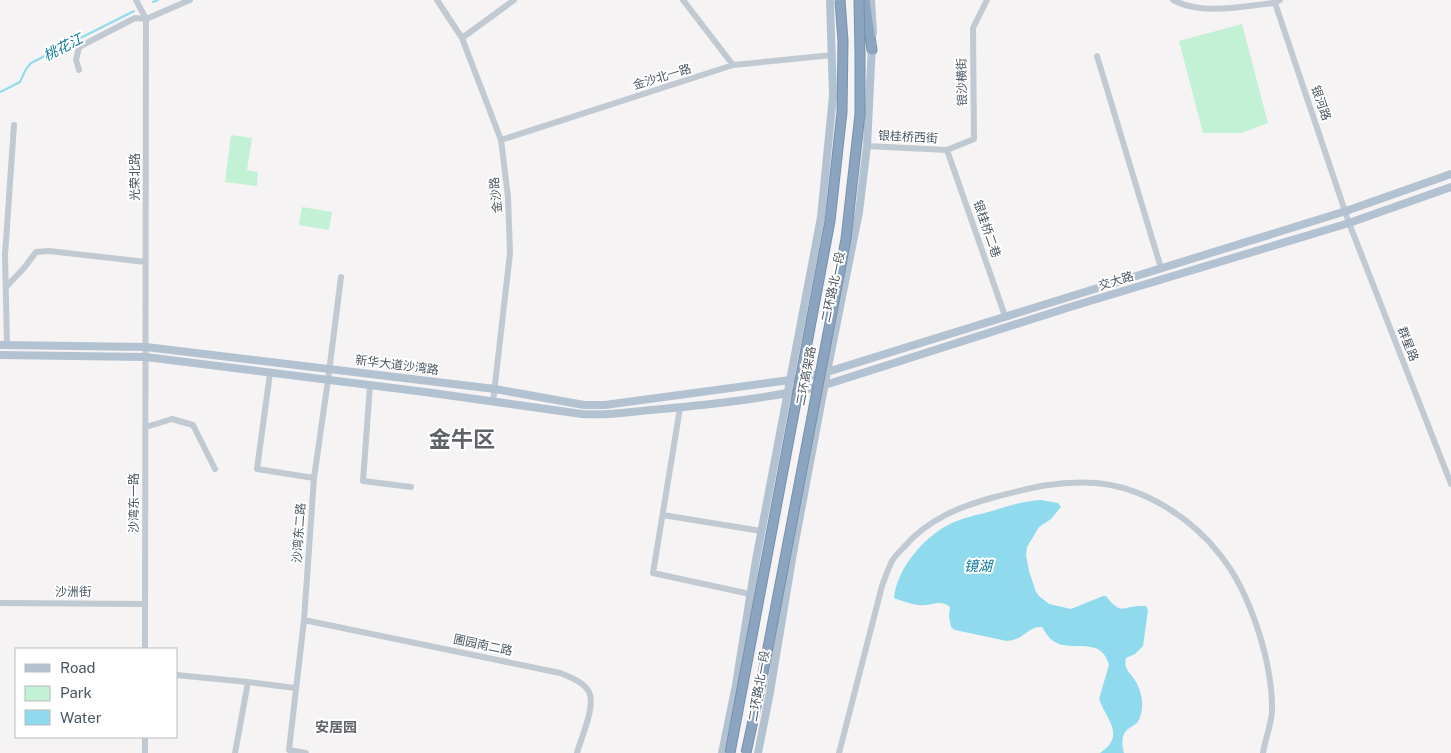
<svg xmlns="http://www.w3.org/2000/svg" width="1451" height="753" font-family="'Public Sans','Noto Sans SC',sans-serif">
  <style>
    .green { fill: #c3f1d5 }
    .water { fill: #90daee }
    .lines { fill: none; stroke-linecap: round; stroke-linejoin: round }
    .stream { stroke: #90daee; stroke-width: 2 }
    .highway-casing { stroke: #7690ad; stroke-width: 11 }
    .minor { stroke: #c1cad2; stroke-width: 6 }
    .major { stroke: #b3c2d1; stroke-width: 8 }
    .highway { stroke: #8ba5c1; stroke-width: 9 }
    .highway-bridge-casing { stroke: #7690ad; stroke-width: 11; stroke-linecap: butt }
    .highway-bridge { stroke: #8ba5c1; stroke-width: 9 }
    .labels { text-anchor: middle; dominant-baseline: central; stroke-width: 4; stroke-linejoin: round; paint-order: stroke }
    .street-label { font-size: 12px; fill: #4a5661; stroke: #fff }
    .water-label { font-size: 14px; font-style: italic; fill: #0c7c9b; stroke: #fff }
    .neighbourhood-label { font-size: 14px; font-weight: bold; fill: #5f6368; stroke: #fff }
    .town-label { font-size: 22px; font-weight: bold; fill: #5f6368; stroke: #fff }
  </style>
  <rect width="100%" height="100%" fill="#f5f3f3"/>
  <path class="green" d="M1242 24 1268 123 1241 133H1203L1179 41Z
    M231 135 252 138 247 170 258 172 257 186 225 182Z
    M302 207 332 212 329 230 299 225Z"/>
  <path class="water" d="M1041 500 1058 503 1061 507 1051 519 1039 527 1027 547 1026 555 1029 571 1036 592 1039 596 1049 604 1071 609 1103 596H1106C1122 617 1123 605 1143 606H1146L1148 610 1143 646 1135 654 1126 658C1123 670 1131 673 1136 682 1143 694 1145 711 1137 723 1134 726 1128 728 1126 731 1121 736 1122 747 1124 753H1100C1126 735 1107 721 1099 699L1109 665C1101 635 1073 653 1055 642 1049 639 1046 633 1042 627 1028 626 1024 640 1007 641L955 630 951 627 949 616 950 607C940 598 930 607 918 605 911 604 902 601 894 598 897 569 922 539 948 525 961 518 977 515 992 511 1008 506 1024 501 1041 500Z"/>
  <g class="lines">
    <path class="stream" d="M153 2 158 0
      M0 92 20 82 26 69 31 63 134 11"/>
    <defs>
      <path id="highway" d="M865 0 872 50"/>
    </defs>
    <use href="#highway" class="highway-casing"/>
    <path class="minor" d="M136 0 146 19 145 649
      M437 0 462 38 501 140 508 197 510 253 493 402
      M683 0 733 65
      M1173 0C1203 16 1243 6 1275 3L1280 0
      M1274 0 1349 223 1451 484
      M462 38 514 0
      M1097 56 1161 268
      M79 70 76 60 79 47 135 18 146 19 190 0
      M501 140 733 65 833 55
      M867 146 947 150 974 139 973 28 987 0
      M947 150 1005 316
      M6 287 24 268 36 252 49 251 146 262
      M7 345 5 255 14 125
      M270 373 257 469 314 478
      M370 385 363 481 411 487
      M680 408 653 573 750 594
      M146 427 172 419 193 425 215 469
      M663 515 761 531
      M0 603 145 604
      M304 620 560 673C570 677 584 682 589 692 596 706 581 738 577 753
      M176 675 248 682 295 688
      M145 753V737
      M235 753 248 682
      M306 753 289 750 304 620 314 478 328 380 341 277
      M839 753 882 586C885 578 888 569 892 561 895 556 900 551 904 547 928 519 961 506 995 497 1030 488 1060 480 1096 483 1144 487 1192 518 1221 556 1251 594 1273 664 1272 712 1271 725 1265 740 1263 753"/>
    <path class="major" d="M871 0 873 33
      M0 345 146 347 495 389 584 405H605L790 380 827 372 1346 211 1451 174
      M0 355 146 357 425 392 582 414C610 416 634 411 662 409 716 404 771 398 825 385L1070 307 1349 223 1451 187
      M722 753 736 685 756 560 821 217 833 96 830 0
      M758 753 770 692 793 553 827 372 859 212 867 146 872 44"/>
    <use href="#highway" class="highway"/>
    <defs>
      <path id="highway-bridge" d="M730 753 830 221 842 112 843 41 840 0
        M746 753 761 684 846 239 860 114V53L859 0"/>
    </defs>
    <use href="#highway-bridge" class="highway-bridge-casing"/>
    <use href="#highway-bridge" class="highway-bridge"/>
  </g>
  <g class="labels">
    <g class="street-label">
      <text transform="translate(662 77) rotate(-17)">金沙北一路</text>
      <text transform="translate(962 82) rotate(-91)">银沙横街</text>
      <text transform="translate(1321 103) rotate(71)">银河路</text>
      <text transform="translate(908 137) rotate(3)">银桂桥西街</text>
      <text transform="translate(135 177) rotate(-90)">光荣北路</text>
      <text transform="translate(496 195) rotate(-96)">金沙路</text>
      <text transform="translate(987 229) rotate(71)">银桂桥二巷</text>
      <text transform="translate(1116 281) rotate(-17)">交大路</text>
      <text transform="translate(833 287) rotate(-78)">二环路北一段</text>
      <text transform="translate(1408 344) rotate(69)">群星路</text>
      <text transform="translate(397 365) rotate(7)">新华大道沙湾路</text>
      <text transform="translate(806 376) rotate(-79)">二环高架路</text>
      <text transform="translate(134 503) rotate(-90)">沙湾东一路</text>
      <text transform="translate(299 533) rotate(-86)">沙湾东二路</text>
      <text x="73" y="592">沙洲街</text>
      <text transform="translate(483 645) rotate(12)">圃园南二路</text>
      <text transform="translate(759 686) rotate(-80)">二环路北一段</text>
    </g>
    <g class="water-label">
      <text transform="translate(63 47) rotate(-27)">桃花江</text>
      <text x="978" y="566">镜湖</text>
    </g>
    <g class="neighbourhood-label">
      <text x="336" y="727">安居园</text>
    </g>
    <g class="town-label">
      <text x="462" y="439">金牛区</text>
    </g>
  </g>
  <rect x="15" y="648" width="162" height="90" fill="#ffffff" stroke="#b7bbc0"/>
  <rect x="25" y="664" width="25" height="8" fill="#b3c2d1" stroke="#b7bbc0"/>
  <text x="60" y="673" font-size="15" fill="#4a5661">Road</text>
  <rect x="25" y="686" width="25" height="15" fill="#c3f1d5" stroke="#b7bbc0"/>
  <text x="60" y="698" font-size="15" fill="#4a5661">Park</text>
  <rect x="25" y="710" width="25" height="15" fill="#90daee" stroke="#b7bbc0"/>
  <text x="60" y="723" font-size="15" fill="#4a5661">Water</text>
</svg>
